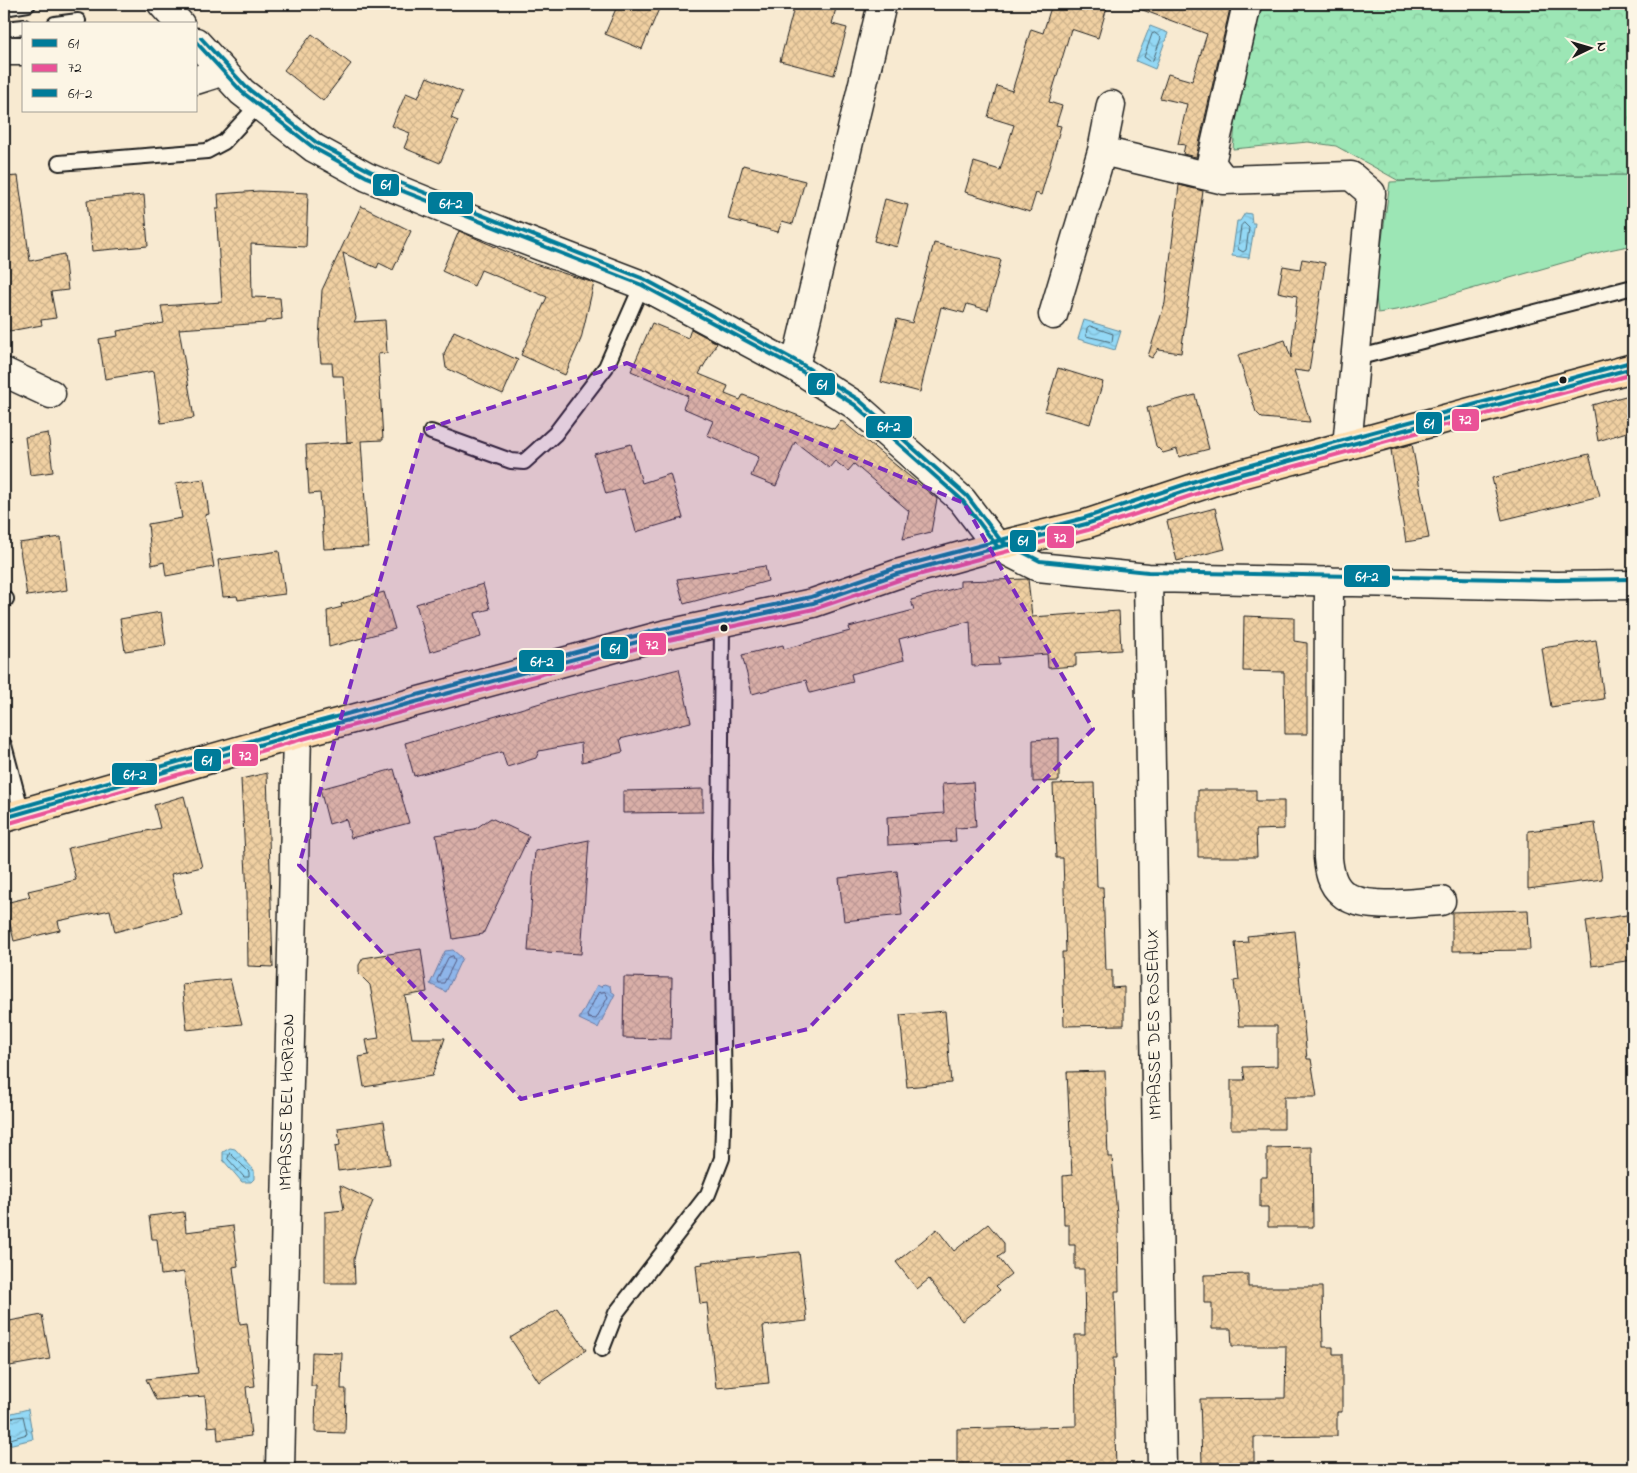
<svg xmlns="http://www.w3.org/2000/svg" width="1637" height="1473" font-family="'Indie Flower',sans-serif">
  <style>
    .grass { fill: #9ce6b5; stroke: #5c8168 }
    .park { fill: url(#park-crowns); stroke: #5c8168 }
    .water { fill: url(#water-waves); stroke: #638d9e }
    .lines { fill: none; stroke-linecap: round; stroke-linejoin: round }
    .shore { stroke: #4c6773; stroke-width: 1 }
    .building { fill: url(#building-cross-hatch); stroke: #1c1c1c }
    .lane-casing { stroke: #1c1c1c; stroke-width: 18 }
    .street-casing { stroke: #1c1c1c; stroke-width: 31 }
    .primary-casing { stroke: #1c1c1c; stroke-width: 31 }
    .lane { stroke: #fcf5e5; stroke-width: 14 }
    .street { stroke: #fcf5e5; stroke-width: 28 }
    .primary { stroke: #fddcac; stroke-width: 28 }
    .bus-1-casing { stroke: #fcf5e5; stroke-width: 8 }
    .bus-2-casing { stroke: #fcf5e5; stroke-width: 8 }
    .bus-3-casing { stroke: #fcf5e5; stroke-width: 8 }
    .bus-1 { stroke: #007b99; stroke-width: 4 }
    .bus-2 { stroke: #ea5297; stroke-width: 4 }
    .bus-3 { stroke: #007b99; stroke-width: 4 }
    .marked { fill: #7b2cbf; fill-opacity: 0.2; stroke: #7b2cbf; stroke-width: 4; stroke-dasharray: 10 6; stroke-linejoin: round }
    .bus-dot { fill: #1c1c1c; stroke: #fcf5e5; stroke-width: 2 }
    .labels { text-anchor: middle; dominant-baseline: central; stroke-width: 4; stroke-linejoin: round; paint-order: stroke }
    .street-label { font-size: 18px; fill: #1c1c1c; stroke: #fcf5e5 }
    .line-badge { stroke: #fcf5e5; stroke-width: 2 }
    .badge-label { font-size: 14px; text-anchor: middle; font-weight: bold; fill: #fff }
  </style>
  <defs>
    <pattern id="park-crowns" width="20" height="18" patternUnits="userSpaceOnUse" patternTransform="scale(1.25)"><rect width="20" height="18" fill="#9ce6b5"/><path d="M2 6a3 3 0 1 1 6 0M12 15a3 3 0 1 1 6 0" fill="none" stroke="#86c59b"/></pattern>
    <pattern id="water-waves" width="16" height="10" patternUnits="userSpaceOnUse" patternTransform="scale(1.25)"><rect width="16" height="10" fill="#93d8f5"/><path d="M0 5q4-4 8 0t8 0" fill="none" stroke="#7eb9d1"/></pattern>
    <pattern id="building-cross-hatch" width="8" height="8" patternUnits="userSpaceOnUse" patternTransform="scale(1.25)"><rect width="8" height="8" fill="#f0d0a2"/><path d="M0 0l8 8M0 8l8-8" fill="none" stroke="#cdb28b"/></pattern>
  </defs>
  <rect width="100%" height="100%" fill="#f8ead1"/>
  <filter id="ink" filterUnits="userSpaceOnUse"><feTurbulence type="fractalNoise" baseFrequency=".02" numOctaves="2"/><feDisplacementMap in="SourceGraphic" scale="10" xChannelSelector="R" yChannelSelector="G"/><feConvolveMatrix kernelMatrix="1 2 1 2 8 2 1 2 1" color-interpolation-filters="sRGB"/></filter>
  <g filter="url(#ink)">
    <path class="grass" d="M1565 175H1633V245L1604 251 1402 309 1378 313 1375 290 1390 182Z"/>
    <path class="park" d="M1259 4H1633V175H1565L1399 181 1336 146 1308 142 1233 149 1240 56Z"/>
    <path class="water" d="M1150 26 1168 33 1155 69 1136 61Z
      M1245 213 1251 214 1252 223H1255L1249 258 1232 256 1237 221H1240Z
      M1084 320 1121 331 1115 350 1078 339Z
      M453 950 462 958 446 992 430 984 445 951Z
      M604 984 610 986 611 991 615 994 598 1028 579 1019 597 985 601 987Z
      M230 1148 235 1149 254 1170V1179L251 1182H242L223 1160V1152Z
      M28 1409 33 1439 4 1446V1415Z"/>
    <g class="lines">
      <path class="shore" d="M1155 33 1161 38 1153 60 1150 61 1144 57 1152 34Z
        M1244 223 1249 228 1246 250 1243 252 1238 249 1241 226Z
        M1090 326 1113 334 1112 342 1086 336 1087 328Z
        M453 956 455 961 444 983H438L437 980 448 958Z
        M605 992 608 997 596 1019 588 1018 587 1015 598 993Z
        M230 1153 249 1172V1177H244L228 1159Z
        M4 1419 23 1416 27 1434 4 1441"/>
    </g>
    <path class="building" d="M618 4H661L642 49 605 34Z
      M795 4H837L832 24 847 28 834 75 780 61Z
      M1052 4H1108L1098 38 1071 29 1049 102 1062 106 1056 125 1061 126 1041 195 1036 193 1030 212 965 192 974 162 1000 170 1014 125 988 117 997 86 1012 91 1031 29 1043 33Z
      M1133 4H1231L1196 157 1183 154 1185 145 1178 144 1187 104 1160 98 1168 74 1192 81 1207 34 1132 6Z
      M312 34 351 64 323 101 284 70Z
      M427 77 462 92 451 118 458 121 440 163 404 148 410 133 392 126 406 93 418 98Z
      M743 165 805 181 793 224 782 221 778 232 728 219Z
      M18 176 30 261 64 254 68 290 51 292 56 318 41 320 42 325 4 332V177Z
      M1179 185 1203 191 1181 353 1159 350V348L1152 358 1148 356 1165 303Z
      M259 191 308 193 306 247 251 244 252 297 280 298 282 319 265 321V323L179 329 194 418 161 423 154 371 105 379 99 339 118 336 117 331 164 323 161 306 222 302 216 209H219L218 194Z
      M144 195 148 246 92 251 87 200Z
      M885 199 908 205 897 247 874 241Z
      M361 206 411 231 393 270 379 263 377 268 343 253 356 318 354 322 385 320 387 353 378 354 383 440 361 441 368 547 324 549 320 493 309 494 306 445 354 442H347L343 376H333L332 363H321L319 340 322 290Z
      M459 231 535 264 594 283 581 339 565 375 521 355 547 297 481 270 474 286 442 271Z
      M934 243 1001 260 988 310 967 304 964 313 941 307 920 392 881 382 897 319 912 323Z
      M1302 259 1325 263 1309 372 1294 370 1310 422 1262 418 1256 412 1238 355 1285 340 1291 358 1297 296 1278 292 1283 266 1300 269Z
      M652 323 688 338 691 329 717 343 699 374 728 386 725 394 740 400 743 395 834 429 841 420 937 499 931 532 903 539 909 511 854 464 848 471 835 461 829 468 795 442 776 486 751 476 759 457 707 435 713 421 683 408 688 396 631 371Z
      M454 331 518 360 503 394 446 368 444 354Z
      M1058 368 1103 382 1090 424 1045 411Z
      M1633 394V430L1598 441 1592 405Z
      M1195 395 1209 449 1179 457 1177 449 1163 453 1156 446 1147 408Z
      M48 433 53 472 30 475 25 437Z
      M631 444 642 483 670 474 683 518 636 532 624 489 606 494 594 454Z
      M1412 444 1429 538 1406 542 1391 450Z
      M1589 454 1600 496 1502 520 1492 478Z
      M204 479 209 514 205 515 214 567 166 576 164 562 152 565 148 524 182 518 176 483Z
      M1215 508 1225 549 1177 561 1167 521Z
      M61 537 67 590 27 596 19 543Z
      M279 551 285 594 238 600 237 596 223 597 218 560Z
      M765 566 768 581 684 604 677 579Z
      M1028 579 1032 617 1119 611 1121 650 1076 653V666L1048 668 1047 654 998 658 999 665 972 666 970 621 899 639 904 660 851 674 853 682 810 693 806 680 752 694 742 655 783 645 784 649 850 631 849 627 914 610 911 600 960 587V581Z
      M483 584 490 609 475 613 481 637 430 652 416 604Z
      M384 592 395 629 329 647 327 611 342 607 341 604Z
      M161 612 166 645 125 651 120 619Z
      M1244 616 1294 618V641L1307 643V734H1285L1284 672 1243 671Z
      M1596 640 1604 699 1551 707 1542 648Z
      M679 669 691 722 620 739 623 752 582 762 581 743 539 751 536 758 507 767 502 752 414 776 405 743 554 699Z
      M1059 738V781L1033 782V740Z
      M394 769 409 823 351 838 346 819 329 824 320 789Z
      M267 773 273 967 248 966 247 894 241 779Z
      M973 782 976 827 955 828 956 841 888 845 887 817 944 813 942 784Z
      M1094 783 1097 887H1103L1106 970H1112V988L1124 987V1025L1064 1026 1062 952H1066L1063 858H1056L1053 784Z
      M703 789V812L623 813V791Z
      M1198 790H1256V801H1284V829L1256 830 1257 857H1198Z
      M184 796 202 867 171 874 181 914 115 932 110 910 58 921 60 930 14 941 5 903 30 897 28 891 76 880 68 848 160 828 154 805Z
      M491 818 529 836 483 934 453 939 436 835 475 829Z
      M1595 823 1602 879 1528 889V831Z
      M589 840 581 954 528 951 535 851Z
      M897 871 902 915 844 921 839 878Z
      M1528 910 1530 950 1452 951V912Z
      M1633 914V960L1592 966 1586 921Z
      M1295 931 1307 1059H1311L1317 1097H1284V1129H1231V1080H1245L1243 1067 1277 1066V1026H1239L1234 981 1239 980 1235 943 1248 942 1247 936Z
      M421 949 427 992 405 996 412 1038H445L432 1076 364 1087 359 1057 369 1055 366 1040 379 1038 370 985 359 974V965L363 958Z
      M624 977 672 978 671 1039 623 1038Z
      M230 979 242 1024 187 1030 182 984Z
      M945 1011 951 1083 907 1087 900 1015Z
      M1105 1071 1108 1157H1112L1118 1226 1119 1291H1115L1117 1358H1113L1116 1469H957V1429L1076 1426 1075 1335H1085L1084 1269H1075V1245H1069V1225H1064L1063 1176 1072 1175 1067 1072Z
      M384 1121 390 1164 338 1171 335 1146 340 1145 338 1128Z
      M1312 1147 1313 1227H1268V1207H1260V1177H1267V1148Z
      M340 1185 373 1201 360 1234 354 1259 355 1283H325V1212L344 1210Z
      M184 1212 186 1232 233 1226 238 1266 233 1267 240 1324 247 1323 255 1386 246 1387 251 1436 218 1440 217 1426 208 1427 205 1396 156 1400 146 1379 198 1373 184 1272 161 1275 157 1239H152L149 1216Z
      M988 1224 1004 1243V1253L998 1257 1011 1274 996 1286 1000 1290 962 1321 929 1279 917 1289 896 1262 937 1229 954 1251Z
      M799 1252 807 1321 763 1326 769 1383 716 1388 707 1303 700 1304 696 1265 703 1264 702 1262Z
      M1248 1274V1287H1322L1323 1347H1333V1354H1342V1412H1337V1436L1254 1437V1462L1202 1463 1200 1399 1285 1398 1286 1346H1232L1231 1329H1212V1303H1204V1275Z
      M558 1309 586 1350 539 1382 510 1338Z
      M42 1315 50 1359 4 1367V1322Z
      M312 1352 342 1353 341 1389H346L345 1433 315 1432 316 1386H311Z"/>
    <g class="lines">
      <defs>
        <path id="lane" d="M4 8 28 4
          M55 24 78 21
          M4 29 24 27
          M59 163 207 151 224 142 259 104
          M1356 358 1633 287
          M431 432 511 461 524 462 555 434 606 367 642 285
          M4 600 6 599
          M4 745 22 813
          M602 1349 616 1313 708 1194 722 1158 724 1099 720 858 722 621"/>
        <path id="street" d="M162 4 180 24
          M1247 4 1211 163 1224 180 1351 176 1371 193 1347 446
          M196 42 242 92 314 148 367 177 480 223 642 285 795 367 855 405 962 500 997 546 1038 567 1148 578 1557 586 1633 585
          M4 51H24
          M196 80 212 75 220 68
          M1102 151 1111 105
          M1053 315 1102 151 1224 180
          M795 367 882 4
          M4 372 51 394
          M1148 578 1162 1469
          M1329 581 1328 858C1329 870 1331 884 1342 893 1363 912 1415 902 1441 901
          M280 1469 297 734"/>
        <path id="primary" d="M4 818 297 734 663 635 813 603 897 574 997 546 1086 524 1212 482 1633 368"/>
      </defs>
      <use href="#lane" class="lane-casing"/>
      <use href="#street" class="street-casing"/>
      <use href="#primary" class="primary-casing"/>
      <use href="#lane" class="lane"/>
      <use href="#street" class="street"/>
      <use href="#primary" class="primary"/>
      <defs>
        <path id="bus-1" d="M196 42 242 92 314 148 367 177 642 285 795 367 855 405 962 500 997 546
          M4 818 297 734 663 635 813 603 897 574 1086 524 1212 482 1633 368"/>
        <path id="bus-2" d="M6 824 299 740 664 641 814 609 899 580 1088 530 1214 488 1633 374"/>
        <path id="bus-3" d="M201 38 246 87 317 143 370 171 644 279 798 362 859 400 967 496 1001 541 1040 561 1148 572 1557 580 1633 579
          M4 812 295 728 661 629 811 597 895 568 1084 518 1210 476 1631 362"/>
      </defs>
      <use href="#bus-1" class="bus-1-casing"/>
      <use href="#bus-2" class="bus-2-casing"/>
      <use href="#bus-3" class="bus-3-casing"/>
      <use href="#bus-1" class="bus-1"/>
      <use href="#bus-2" class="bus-2"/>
      <use href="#bus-3" class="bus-3"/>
    </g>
  </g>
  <path class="marked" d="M627 363 964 503 1093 729 808 1029 521 1099 299 865 423 430Z"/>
  <g class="bus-dot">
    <circle cx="1563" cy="380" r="4.5"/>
    <circle cx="724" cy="628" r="4.5"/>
  </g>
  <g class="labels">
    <g class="street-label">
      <text transform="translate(1155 1024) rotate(-91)">IMPASSE DES ROSEAUX</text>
      <text transform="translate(288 1102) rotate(-89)">IMPASSE BEL HORIZON</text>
    </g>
  </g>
  <g class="line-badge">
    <rect x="372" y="173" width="28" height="24" rx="5" fill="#007b99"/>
    <rect x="427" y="191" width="47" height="24" rx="5" fill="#007b99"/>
    <rect x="807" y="372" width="29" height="24" rx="5" fill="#007b99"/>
    <rect x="1451" y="408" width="29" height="24" rx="5" fill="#ea5297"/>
    <rect x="1415" y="411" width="28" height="24" rx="5" fill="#007b99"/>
    <rect x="865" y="415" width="48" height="24" rx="5" fill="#007b99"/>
    <rect x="1046" y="525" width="29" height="24" rx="5" fill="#ea5297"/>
    <rect x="1009" y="529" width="28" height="24" rx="5" fill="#007b99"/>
    <rect x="1343" y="564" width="48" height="24" rx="5" fill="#007b99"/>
    <rect x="638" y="632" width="29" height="24" rx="5" fill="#ea5297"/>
    <rect x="600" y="636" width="29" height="24" rx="5" fill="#007b99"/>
    <rect x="518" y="649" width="47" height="24" rx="5" fill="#007b99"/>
    <rect x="231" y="743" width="28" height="24" rx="5" fill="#ea5297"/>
    <rect x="193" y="748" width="29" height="24" rx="5" fill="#007b99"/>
    <rect x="111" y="762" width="47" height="24" rx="5" fill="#007b99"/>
  </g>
  <g class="badge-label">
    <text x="386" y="189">61</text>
    <text x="451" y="208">61-2</text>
    <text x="822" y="389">61</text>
    <text x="1465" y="424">72</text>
    <text x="1429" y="428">61</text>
    <text x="889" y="431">61-2</text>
    <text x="1060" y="542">72</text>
    <text x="1023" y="545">61</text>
    <text x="1367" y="581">61-2</text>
    <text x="652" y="649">72</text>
    <text x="615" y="653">61</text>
    <text x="542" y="666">61-2</text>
    <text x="245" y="760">72</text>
    <text x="207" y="765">61</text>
    <text x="135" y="779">61-2</text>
  </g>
  <rect width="1637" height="1473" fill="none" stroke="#fcf5e5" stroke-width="20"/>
  <rect x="10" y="10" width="1617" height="1453" fill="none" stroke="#1c1c1c" stroke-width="2" filter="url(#ink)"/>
  <rect x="22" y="22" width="175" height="90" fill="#fcf5e5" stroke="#a29e95"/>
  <rect x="32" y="39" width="25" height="8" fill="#007b99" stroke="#a29e95"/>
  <text x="68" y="48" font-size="15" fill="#1c1c1c">61</text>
  <rect x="32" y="64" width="25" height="8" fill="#ea5297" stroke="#a29e95"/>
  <text x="68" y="72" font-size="15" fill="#1c1c1c">72</text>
  <rect x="32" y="89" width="25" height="8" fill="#007b99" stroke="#a29e95"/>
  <text x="68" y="98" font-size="15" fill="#1c1c1c">61-2</text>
  <g transform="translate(1590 48) rotate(85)" stroke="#fcf5e5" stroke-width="4" paint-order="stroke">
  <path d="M0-4L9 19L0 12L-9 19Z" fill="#1c1c1c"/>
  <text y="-8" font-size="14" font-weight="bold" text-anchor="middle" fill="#1c1c1c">N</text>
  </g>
</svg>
